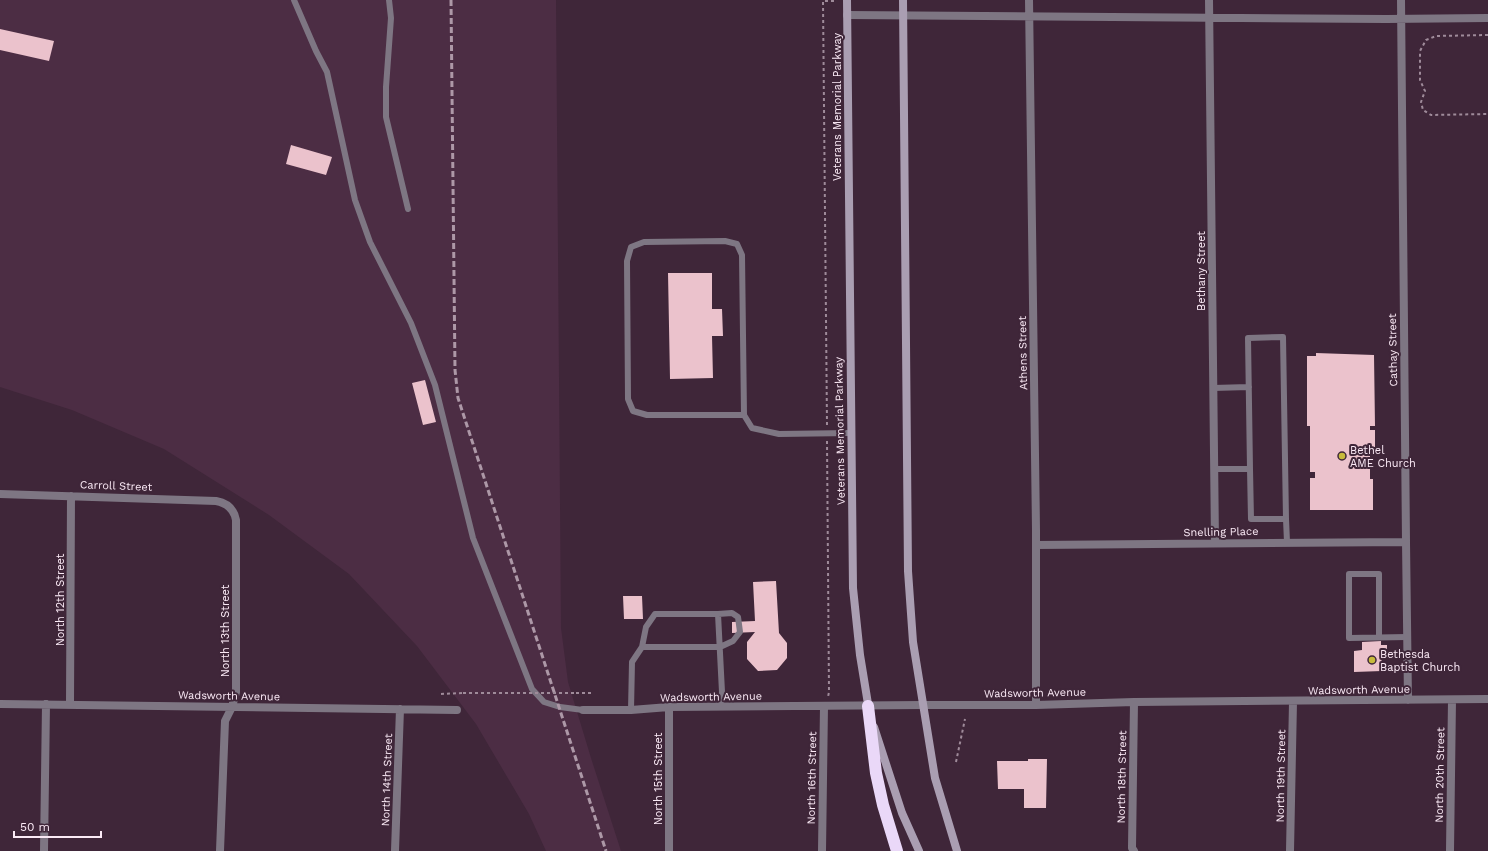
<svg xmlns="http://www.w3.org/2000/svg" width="1488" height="851" font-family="'Work Sans',sans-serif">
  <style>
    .built { fill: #4c2d44 }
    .building { fill: #ebc2cc }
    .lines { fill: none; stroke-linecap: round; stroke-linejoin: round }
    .path { stroke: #9f8b9a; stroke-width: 2; stroke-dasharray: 3 3; stroke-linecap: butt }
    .lane { stroke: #7e7683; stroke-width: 6 }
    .street { stroke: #7e7683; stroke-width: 8 }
    .secondary { stroke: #aa9eb2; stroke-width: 8 }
    .highway { stroke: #ead8f8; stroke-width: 12 }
    .rail { stroke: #ad98a7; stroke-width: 3; stroke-dasharray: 6 3; stroke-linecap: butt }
    .path-bridge { stroke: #9f8b9a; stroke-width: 2; stroke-dasharray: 3 3; stroke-linecap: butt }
    .poi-dot { fill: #c7bb3c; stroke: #3f2639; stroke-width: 1.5 }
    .labels { text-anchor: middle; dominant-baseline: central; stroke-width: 4; stroke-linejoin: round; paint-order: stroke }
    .street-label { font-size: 11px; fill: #fbeaf6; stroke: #3f2639 }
    .poi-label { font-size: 11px; fill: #fbeaf6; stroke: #3f2639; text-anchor: start }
  </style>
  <rect width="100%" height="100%" fill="#3f2639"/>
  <path class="built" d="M0 0H556L561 628 568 682 591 758 621 851H546L529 814 476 724 417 646 349 574 269 515 164 449 72 410 0 387Z"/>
  <path class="building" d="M0 29 54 41 49 61 0 50Z
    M291 145 332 157 326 175 286 164Z
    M668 273H712V309H722L723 336H712L713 378 670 379Z
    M1316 353 1374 355 1375 426H1370V430H1375V447H1370V479H1373V510H1310V478H1315V472H1310V426H1307V356H1316Z
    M425 380 436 422 423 425 412 383Z
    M776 581 779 633 787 643V658L777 670 758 671 747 659V642L755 632 732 633V622L755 621 753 582Z
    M623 596H642L643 619H624Z
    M1381 641V645H1387V649H1381L1382 671 1354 672V651L1362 650V642Z
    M1028 759H1047L1046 808H1024V789H998L997 761H1028Z"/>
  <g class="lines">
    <path class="path" d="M1488 35 1436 36 1426 40 1420 51V80L1425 91 1421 102 1423 110 1431 115 1488 114
      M827 425 823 1H837
      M827 441 829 692 828 697
      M576 693H591
      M441 694 463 693
      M956 762 965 719"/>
    <path class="lane" d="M294 0 316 51 327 72 355 200 370 242 411 323 435 385 473 538 532 689 544 702 560 707 583 710
      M389 0 391 18 386 87V117L408 209
      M1213 388 1249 387
      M744 415H647L633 411 628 399 627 261 631 247 644 242 725 241 737 244 742 255 744 415 752 428 779 434 851 433
      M1214 469H1250L1251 519H1286L1283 337 1248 338 1250 469
      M1286 519 1287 542
      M1379 637V574H1349V638L1407 637
      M642 647 646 627 655 614H718L722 692 721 707
      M631 710 632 662 642 647H720L733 641 740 632 738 617 732 613 718 614"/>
    <path class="street" d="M1029 0 1036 530V705
      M1209 0 1215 543
      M1401 0 1406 542 1408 700
      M847 15 1386 19 1488 18
      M0 494 216 501C227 503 234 509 236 520V692L232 707 225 721 220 851
      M1036 545 1406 542
      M0 704 457 710
      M70 704 71 496
      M583 710H631L669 707 923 705H1036L1134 702 1488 699
      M44 851 46 704
      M395 851 400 709
      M669 851V707
      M822 851 824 706
      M1134 851 1132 848 1134 702
      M1290 851 1293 702
      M1450 851 1452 700"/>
    <path class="secondary" d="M847 0 853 588 860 655 869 710
      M903 0 908 571 913 642 935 778 957 851
      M874 727 902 813 919 851"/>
    <path class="highway" d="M868 706 876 773 883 805 897 851"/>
    <path class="rail" d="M451 0 455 370 458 398 606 851"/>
    <path class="path-bridge" d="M463 693H576"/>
  </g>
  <g class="poi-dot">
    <circle cx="1342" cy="456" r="4"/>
    <circle cx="1372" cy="660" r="4"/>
  </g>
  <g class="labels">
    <g class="street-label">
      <text transform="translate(837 107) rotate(-90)">Veterans Memorial Parkway</text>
      <text transform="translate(1201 271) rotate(-90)">Bethany Street</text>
      <text transform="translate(1393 350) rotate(-91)">Cathay Street</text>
      <text transform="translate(1023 353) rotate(-91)">Athens Street</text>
      <text transform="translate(840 431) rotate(-91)">Veterans Memorial Parkway</text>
      <text transform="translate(116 486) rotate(2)">Carroll Street</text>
      <text transform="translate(1221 532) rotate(-1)">Snelling Place</text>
      <text transform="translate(60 600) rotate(-90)">North 12th Street</text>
      <text transform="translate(225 631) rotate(-90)">North 13th Street</text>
      <text transform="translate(1359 690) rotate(-1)">Wadsworth Avenue</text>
      <text transform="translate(1035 693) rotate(-1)">Wadsworth Avenue</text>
      <text transform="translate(229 696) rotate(1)">Wadsworth Avenue</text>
      <text transform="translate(711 697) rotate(-1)">Wadsworth Avenue</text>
      <text transform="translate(1440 775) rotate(-89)">North 20th Street</text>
      <text transform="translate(1281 776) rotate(-89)">North 19th Street</text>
      <text transform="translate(1122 777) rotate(-89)">North 18th Street</text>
      <text transform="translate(812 778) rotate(-89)">North 16th Street</text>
      <text transform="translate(658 779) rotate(-90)">North 15th Street</text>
      <text transform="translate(387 780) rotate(-88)">North 14th Street</text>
    </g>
    <g class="poi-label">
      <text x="1350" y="450">Bethel<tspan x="1350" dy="13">AME Church</tspan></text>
      <text x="1380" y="654">Bethesda<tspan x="1380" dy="13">Baptist Church</tspan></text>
    </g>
  </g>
  <path d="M14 831v6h87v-6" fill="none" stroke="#fbeaf6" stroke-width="2"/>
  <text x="20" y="831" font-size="12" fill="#fbeaf6" stroke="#3f2639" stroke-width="3" paint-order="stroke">50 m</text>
</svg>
